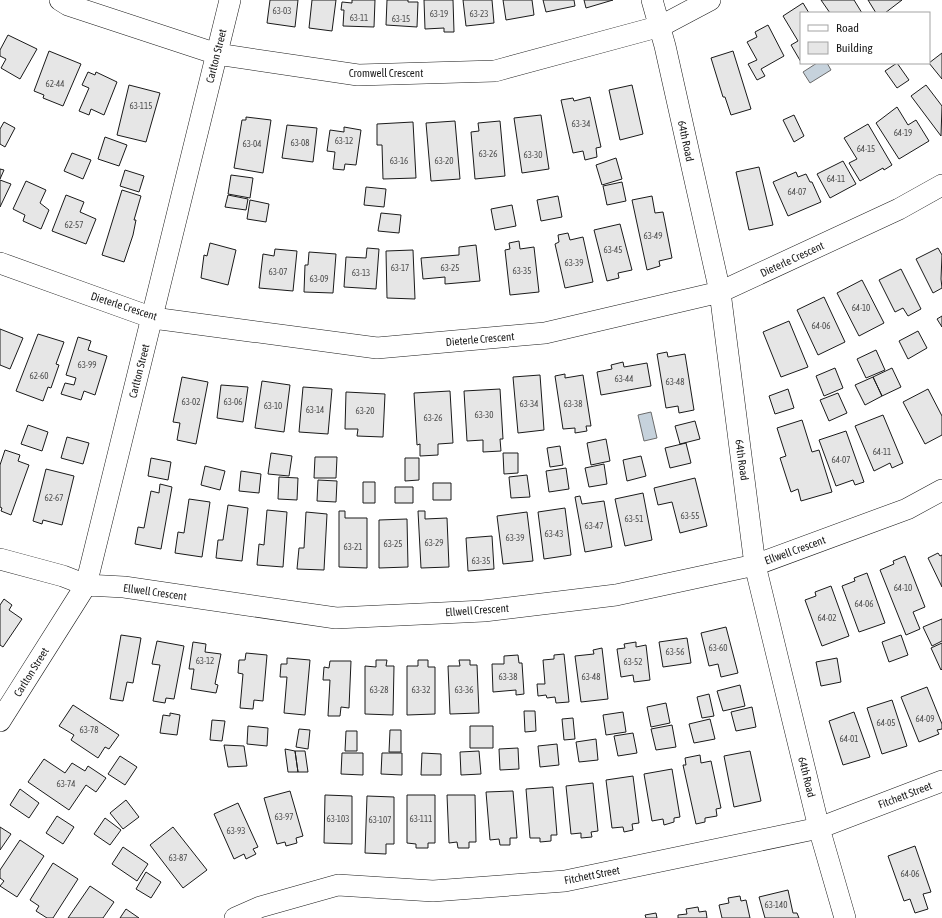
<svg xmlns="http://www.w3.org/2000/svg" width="942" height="918" font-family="'Asap Condensed',sans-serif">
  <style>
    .water { fill: #c6d2dc; stroke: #6a6a6a }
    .building { fill: #e6e6e6; stroke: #1a1a1a }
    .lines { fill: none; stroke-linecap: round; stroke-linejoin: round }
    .street-casing { stroke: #1a1a1a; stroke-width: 22 }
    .street { stroke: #fff; stroke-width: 21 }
    .labels { text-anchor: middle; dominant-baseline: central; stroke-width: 3; stroke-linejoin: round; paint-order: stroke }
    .number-label { font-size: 9px; fill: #4d4d4d }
    .street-label { font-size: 11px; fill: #1a1a1a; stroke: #fff }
  </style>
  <rect width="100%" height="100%" fill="#fff"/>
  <path class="water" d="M817 63H827L831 70 810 83 803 72Z
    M651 412 657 438 644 441 638 415Z"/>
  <path class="building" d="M270 0H298L295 27 267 23Z
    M312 0H336L332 31 309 28Z
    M352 0H375L374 27 343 26 344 10H341L342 2 352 3Z
    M387 0H408V2H418L417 27 386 25Z
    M424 0H453L454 32H444V28L425 29Z
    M463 0H492L494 23 466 26Z
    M503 0H532L534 15 506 20Z
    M543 0H574L575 6 546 12Z
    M584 0H613L586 8Z
    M821 0H854L862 13H830Z
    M868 0H902L885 13H876Z
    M803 3 809 13H801V62L791 45 798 41 783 16Z
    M768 25 784 56 761 69 765 76 757 80 748 64 757 60 747 42 757 37 755 32Z
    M8 35 37 49 20 79 1 68 6 59 0 56V50Z
    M49 51 81 64 63 106 43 98 44 95 34 91Z
    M733 51 751 109 731 115 725 97H723L711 58Z
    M942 53V79L929 63Z
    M897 63 909 80 897 88 885 71Z
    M88 72 95 75 96 72 117 82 104 115 91 109 89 115 79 111 89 88 82 85Z
    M129 85 160 93 146 142 117 135Z
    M632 85 643 134 620 140 609 90Z
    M926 85 942 106 941 136 911 96Z
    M590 97 601 147 596 148 597 157 585 160 583 151 573 153 561 100 573 98 574 101Z
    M897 107 908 125 916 120 929 141 899 159 876 123Z
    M541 115 549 169 522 173 514 118Z
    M794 115 804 136 794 142 783 120Z
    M246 117 271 120 263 173 234 168 242 120H246Z
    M455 121 460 179 431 181 426 123Z
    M500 121 505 176 475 179 471 132 479 131 478 123Z
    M4 122 15 128 5 147 0 144V129Z
    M413 122 416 178 383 179 382 145H377V124Z
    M868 124 892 165 884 170 883 168 860 181 849 163 857 159 844 138Z
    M287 125 317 128 313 162 282 158Z
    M344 127 361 130 356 165 345 164 344 170 333 169 335 152 327 151 330 130 344 132Z
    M105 137 127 145 119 166 98 159Z
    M72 153 91 160 83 179 64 171Z
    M616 158 622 179 602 185 596 165Z
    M843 161 856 184 830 198 817 174Z
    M759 167 773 225 749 230 736 172Z
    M0 169 4 170 0 179Z
    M125 170 144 176 139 192 120 186Z
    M796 172 798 177 806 174 810 182H812L821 202 788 216 773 182Z
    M231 175 253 178 250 198 228 194Z
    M0 180 11 184 0 207Z
    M26 181 46 190 40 203 49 210 41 229 23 221 25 215 13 209Z
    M622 182 626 201 607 205 603 186Z
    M366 187 386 189 384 207 364 205Z
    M122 190 141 196 134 220H136L133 235 124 262 102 255Z
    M66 195 84 202 80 212 96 219 86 244 52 231Z
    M228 195 248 199 246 210 225 207Z
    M558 196 562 217 541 221 537 200Z
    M652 196 655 213 663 212 672 258 659 261 660 266 647 270 632 200Z
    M250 200 269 204 266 222 247 219Z
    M512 205 516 226 495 230 491 209Z
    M381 213 401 215 399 233 378 231Z
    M620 224 632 270 618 273 619 278 607 281 594 230Z
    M568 233 570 240 583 237 593 282 565 288 555 244 559 242 558 235Z
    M519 241 520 249 534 247 539 292 510 295 505 250 510 249 509 243Z
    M210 243 236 250 228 285 201 278 204 255 207 256Z
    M476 245 480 281 445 284V277L423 279 421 258 459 255V247Z
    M367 248 379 249 376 289 344 287 346 257 366 258Z
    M938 248 942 255 941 279 942 288 933 293 916 259Z
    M275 249 297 251 293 291 259 288 263 254 274 256Z
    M413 250 415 299 387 298 386 251Z
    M309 252 336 254 333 293 304 292 305 265H308Z
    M901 269 921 309 908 316 903 308 895 312 879 280Z
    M862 280 884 323 859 336 837 293Z
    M824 297 845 342 818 355 797 310Z
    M942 316V327L937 319Z
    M789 321 808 367 781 377 763 332Z
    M0 329 23 338 10 369 0 365Z
    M918 331 927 348 908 359 899 341Z
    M38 334 64 342 56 364 59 365 51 388 48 387 43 401 16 391Z
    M78 337 91 341 88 350 107 356 95 395 84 391 81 400 61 394 65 383 74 385 76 378 66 375Z
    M876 350 885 370 866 378 857 359Z
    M667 352 668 357 685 354 694 410 679 413 678 406 666 408 657 354Z
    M623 362 624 367 647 363 651 386 601 395 597 372 612 369 611 365Z
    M835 368 843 388 824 396 816 376Z
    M892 368 901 387 882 396 873 377Z
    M565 374V378L583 375 591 426H586L587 431 575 433V428L563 429 555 376Z
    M540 375 544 430 518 433 513 377Z
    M182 377 208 382 196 444 177 440 180 423 173 422Z
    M873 377 882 396 865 405 855 385Z
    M262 381 290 385 284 432 255 428Z
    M221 385 248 387 243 422 217 418Z
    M303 387 332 389 328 434 299 432Z
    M500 389 503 439H500L501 451 483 452V440L467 441 464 391Z
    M788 389 794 408 775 414 769 396Z
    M928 389 942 416V435L925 444 903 402Z
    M450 391 453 443 438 444V455L420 456V444L417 445 414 393Z
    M346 392 385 394 383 437 357 436 358 429H345Z
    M838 393 847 413 829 421 820 400Z
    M883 415 903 463 892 468 890 463 874 471 855 426Z
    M802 420 812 452 819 450 832 492 801 501 798 489 791 492 780 458 786 456 777 428Z
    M695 421 700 439 680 444 675 426Z
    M28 425 48 432 42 451 21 444Z
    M846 431 864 482 855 485 853 480 836 486 819 440Z
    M67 437 89 443 83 464 61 458Z
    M606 439 610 461 591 465 587 443Z
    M686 443 691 463 670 468 665 448Z
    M560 446 563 465 550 467 547 448Z
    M5 450 20 455 18 461 29 465 11 515 1 511 2 508 0 507V465Z
    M271 453 292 456 289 476 268 474Z
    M503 453H518V473L504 474Z
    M641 456 646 476 627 481 623 460Z
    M315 457H337L336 478H314Z
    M151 458 171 462 168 480 148 476Z
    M405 458H419V480L405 481Z
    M604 464 607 484 589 487 585 468Z
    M205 466 225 471 220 490 201 485Z
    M566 468 569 489 549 492 546 471Z
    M46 469 74 476 62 525 43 520 42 524 33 521Z
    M241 471 261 474 259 493 239 491Z
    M527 475 530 497 511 498 509 477Z
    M279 477 298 478 297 500 278 499Z
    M695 478 707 526 680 533 672 502 658 505 654 488Z
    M318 480 337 481 336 502 317 501Z
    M363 482H375V503H363Z
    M433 483H451V500H433Z
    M160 484 172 487 161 549 135 544 138 527 144 528 151 491 159 493Z
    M395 487H413V503H395Z
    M643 493 652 540 625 546 615 499Z
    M580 496 582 504 604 501 612 547 585 552 575 497Z
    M189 499 210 502 202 557 175 553 178 532 184 533Z
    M228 505 248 508 242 561 216 558 218 540H223Z
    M565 508 571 555 544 559 538 512Z
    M267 510 287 512 283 567 257 565 259 544 264 545Z
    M339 511H345V518H367V568L339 567Z
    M418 511H425V519L447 518 449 567 421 568Z
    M306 512 327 514 324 570 297 569 299 548H304Z
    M527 512 533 561 503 564 497 516Z
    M407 519 408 567 379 568V520Z
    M492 536 494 569 468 571 466 538Z
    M938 553 940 556 942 555V587L928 558Z
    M905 556 925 607 913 612 920 629 906 635 880 570 894 564 893 561Z
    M867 573 885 623 859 632 842 586 855 581 854 578Z
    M831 586 849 636 822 646 805 600 816 596 815 592Z
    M4 599 12 605 9 610 22 619 3 647 0 645V605Z
    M942 619V641L932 646 923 627Z
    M726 627 738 673 721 677 718 664 709 666 701 633Z
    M121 635 141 638 133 683 127 682 123 701 110 699Z
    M901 635 908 655 889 662 882 642Z
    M687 638 691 663 663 667 659 642Z
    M157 641 184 646 174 699 166 698 165 703 153 701 160 665 152 664Z
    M193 642 206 644 205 652 221 654 215 684 218 685 216 693 191 689 194 669H189Z
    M636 642V647L646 645 650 680 634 682 633 675 621 677 617 649 625 648 624 644Z
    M942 643V669L941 670 931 648Z
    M602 648 608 699 581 702 575 656 594 654 593 650Z
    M246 653 267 655 263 701 254 700 253 709 240 708 243 674 238 673 239 660H245Z
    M564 654 569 702 556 703 555 697 547 698 546 695 538 696 537 684H545L543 660 554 659V655Z
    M518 655 519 663H522L524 694 516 695V690L493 692 492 664H504V656Z
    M287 658 310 660 305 715 284 713 287 677H280L281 664H287Z
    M837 658 841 682 821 686 816 662Z
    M376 660H387L386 666H394L393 715 365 714V666L376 667Z
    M418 660H428V667H435V714L407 715V666H418Z
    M459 660H470V665H477L479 713 450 714 448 666H460Z
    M330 661H351L349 708 341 707 340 716H328L330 680H323L324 667 329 668Z
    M740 685 745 706 723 711 717 691Z
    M927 687 942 724V729L937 730 939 734 919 742 901 697Z
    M709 694 714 716 702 718 697 697Z
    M892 700 907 746 882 754 867 708Z
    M666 703 670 723 651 727 647 707Z
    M73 705 119 735 109 749 105 747 98 758 71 740 74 735 59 726Z
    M752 707 756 727 736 731 731 712Z
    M524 711H535L536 731 525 732Z
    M623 712 626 732 606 735 603 715Z
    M854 712 870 757 843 765 829 721Z
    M170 713 180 715 177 735 160 733 163 715 170 716Z
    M573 718 575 739 564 740 562 719Z
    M710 719 715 739 694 743 689 724Z
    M212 720 225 721 222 741 210 740Z
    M672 725 676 747 656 750 651 729Z
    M248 726 268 728 267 746 247 744Z
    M470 726H493V748H470Z
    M299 729 310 730 308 749 296 747Z
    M390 730H401V752H389Z
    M346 731H357V751H345Z
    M633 733 637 753 618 756 614 736Z
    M596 739 598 760 579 762 576 742Z
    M557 744 559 765 540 767 538 746Z
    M224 745 244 746 247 766 228 767Z
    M518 748 519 769 500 770 499 749Z
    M285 749 295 751 298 772H288Z
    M295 751H305L308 772H298Z
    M479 751 481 774 461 775 460 752Z
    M750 751 761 801 734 807 724 756Z
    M342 753H363V775L341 774Z
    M382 753H402V775L381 774Z
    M422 753 441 754V775H421Z
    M700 755 701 763 711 761 721 808 716 809 717 816 705 818V822L696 824 683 765H686L685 758Z
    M120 756 137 767 125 785 108 774Z
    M44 759 65 773 72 763 85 771 88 766 106 778 96 792 86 785 69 810 28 782Z
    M672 769 680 817 674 818V822L664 825 663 819 652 821 644 774Z
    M633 776 639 823 632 824 633 830 624 832 623 827 612 828 606 780Z
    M593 783 598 831 591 832 592 837 581 838V833L571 834 566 786Z
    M553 787 557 835H551V841L540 842V838H530L526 789Z
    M20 789 39 803 29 818 10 805Z
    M290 791 303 836 296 838 297 843 286 846 285 842 277 844 264 798Z
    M513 791 517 838H510V845H500L499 839 490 840 486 792Z
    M325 795 352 796V844L324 843Z
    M407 795H435V843H428V848H416V844L407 843Z
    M447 795H475L476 842H469V848H458L457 842 449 843Z
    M367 796 394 797V844H386V854L365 853Z
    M126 800 139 817 123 829 110 813Z
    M238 803 258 847 253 849 256 854 246 859 244 854 234 859 214 814Z
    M57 816 74 827 63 844 46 833Z
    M105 818 121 830 110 845 94 834Z
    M0 827 11 834 0 850Z
    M173 827 207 870 183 888 150 845Z
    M20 840 44 856 17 897 0 886 4 881 0 878V870Z
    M915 846 931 892 923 894 928 909 915 913 910 899 904 901 888 856Z
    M123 847 148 864 137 881 112 864Z
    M53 863 78 879 53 918H47L36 911 39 906 30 900Z
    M146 872 161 882 151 898 136 889Z
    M90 886 114 902 103 918H68Z
    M788 890 793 913H797L799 918H765L759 897Z
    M740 896 741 901 746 900 750 918H722L719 905 729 903 728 898Z
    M698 907 699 912 706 911 707 918H678V915L687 914 686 909Z
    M126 909 139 918H120Z
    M656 913 657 918H646L645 915Z"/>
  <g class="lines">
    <defs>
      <path id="street" d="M60 0 68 5 217 54 358 75 495 71 661 26 710 0
        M652 0 665 46 720 292 755 565 819 828 845 918
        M0 263 153 318 377 348 545 333 720 292 899 209 942 185
        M0 559 63 576 86 585 124 587 336 618 484 611 616 595 755 565 907 509 942 490
        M0 721 86 585 230 0
        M235 918 260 907 338 885 433 891 565 881 819 828 942 781"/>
    </defs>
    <use href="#street" class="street-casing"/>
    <use href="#street" class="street"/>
  </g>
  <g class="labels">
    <g class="number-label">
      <text x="282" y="11">63-03</text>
      <text x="439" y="14">63-19</text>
      <text x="479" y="14">63-23</text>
      <text x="359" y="18">63-11</text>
      <text x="401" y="19">63-15</text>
      <text x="55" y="84">62-44</text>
      <text x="141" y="106">63-115</text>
      <text x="581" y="124">63-34</text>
      <text x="903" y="133">64-19</text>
      <text x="344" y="141">63-12</text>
      <text x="300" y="143">63-08</text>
      <text x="252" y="144">63-04</text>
      <text x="866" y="149">64-15</text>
      <text x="488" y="154">63-26</text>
      <text x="533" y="155">63-30</text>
      <text x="399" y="161">63-16</text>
      <text x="444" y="161">63-20</text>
      <text x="836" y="179">64-11</text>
      <text x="797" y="192">64-07</text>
      <text x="74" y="225">62-57</text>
      <text x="653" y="236">63-49</text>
      <text x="613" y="250">63-45</text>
      <text x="574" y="263">63-39</text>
      <text x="400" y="268">63-17</text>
      <text x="450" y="268">63-25</text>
      <text x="522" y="271">63-35</text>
      <text x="278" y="272">63-07</text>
      <text x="361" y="273">63-13</text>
      <text x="319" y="279">63-09</text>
      <text x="861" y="308">64-10</text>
      <text x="821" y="326">64-06</text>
      <text x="87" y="365">63-99</text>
      <text x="39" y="376">62-60</text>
      <text x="624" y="379">63-44</text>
      <text x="675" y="382">63-48</text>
      <text x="191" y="402">63-02</text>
      <text x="233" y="402">63-06</text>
      <text x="529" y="404">63-34</text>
      <text x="573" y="404">63-38</text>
      <text x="273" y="406">63-10</text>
      <text x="315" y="410">63-14</text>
      <text x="365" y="411">63-20</text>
      <text x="484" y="415">63-30</text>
      <text x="433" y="418">63-26</text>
      <text x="882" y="452">64-11</text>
      <text x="841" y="460">64-07</text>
      <text x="54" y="498">62-67</text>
      <text x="690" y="516">63-55</text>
      <text x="634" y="519">63-51</text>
      <text x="594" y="526">63-47</text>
      <text x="554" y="534">63-43</text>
      <text x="515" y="538">63-39</text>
      <text x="434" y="543">63-29</text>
      <text x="393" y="544">63-25</text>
      <text x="353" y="547">63-21</text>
      <text x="481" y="561">63-35</text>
      <text x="903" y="588">64-10</text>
      <text x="864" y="604">64-06</text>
      <text x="827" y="618">64-02</text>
      <text x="718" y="648">63-60</text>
      <text x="675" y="652">63-56</text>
      <text x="205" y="661">63-12</text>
      <text x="633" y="662">63-52</text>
      <text x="508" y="677">63-38</text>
      <text x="591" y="677">63-48</text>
      <text x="379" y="690">63-28</text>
      <text x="421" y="690">63-32</text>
      <text x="464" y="690">63-36</text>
      <text x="925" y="719">64-09</text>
      <text x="886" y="723">64-05</text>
      <text x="89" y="730">63-78</text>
      <text x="849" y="739">64-01</text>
      <text x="66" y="784">63-74</text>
      <text x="284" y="817">63-97</text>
      <text x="338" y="819">63-103</text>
      <text x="421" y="819">63-111</text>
      <text x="380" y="820">63-107</text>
      <text x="236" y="831">63-93</text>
      <text x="178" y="858">63-87</text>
      <text x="910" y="874">64-06</text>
      <text x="776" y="905">63-140</text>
    </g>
    <g class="street-label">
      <text transform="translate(216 56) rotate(-76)">Carlton Street</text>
      <text x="386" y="73">Cromwell Crescent</text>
      <text transform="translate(686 141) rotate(78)">64th Road</text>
      <text transform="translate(792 259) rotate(-25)">Dieterle Crescent</text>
      <text transform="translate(124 306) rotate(18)">Dieterle Crescent</text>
      <text transform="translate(480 339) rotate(-5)">Dieterle Crescent</text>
      <text transform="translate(139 371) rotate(-76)">Carlton Street</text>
      <text transform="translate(742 460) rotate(82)">64th Road</text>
      <text transform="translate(795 550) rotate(-20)">Ellwell Crescent</text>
      <text transform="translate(155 592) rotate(8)">Ellwell Crescent</text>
      <text transform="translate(477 610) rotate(-4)">Ellwell Crescent</text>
      <text transform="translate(31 672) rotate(-58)">Carlton Street</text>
      <text transform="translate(807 777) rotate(76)">64th Road</text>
      <text transform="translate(905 795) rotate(-21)">Fitchett Street</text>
      <text transform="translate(592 875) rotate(-11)">Fitchett Street</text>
    </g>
  </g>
  <rect x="800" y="12" width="130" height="52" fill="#ffffff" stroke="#a3a3a3"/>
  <rect x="808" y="25" width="20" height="6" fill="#ffffff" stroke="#a3a3a3"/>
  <text x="836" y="32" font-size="12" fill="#1a1a1a">Road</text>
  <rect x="808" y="42" width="20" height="12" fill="#e6e6e6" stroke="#a3a3a3"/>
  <text x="836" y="52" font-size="12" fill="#1a1a1a">Building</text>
</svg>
